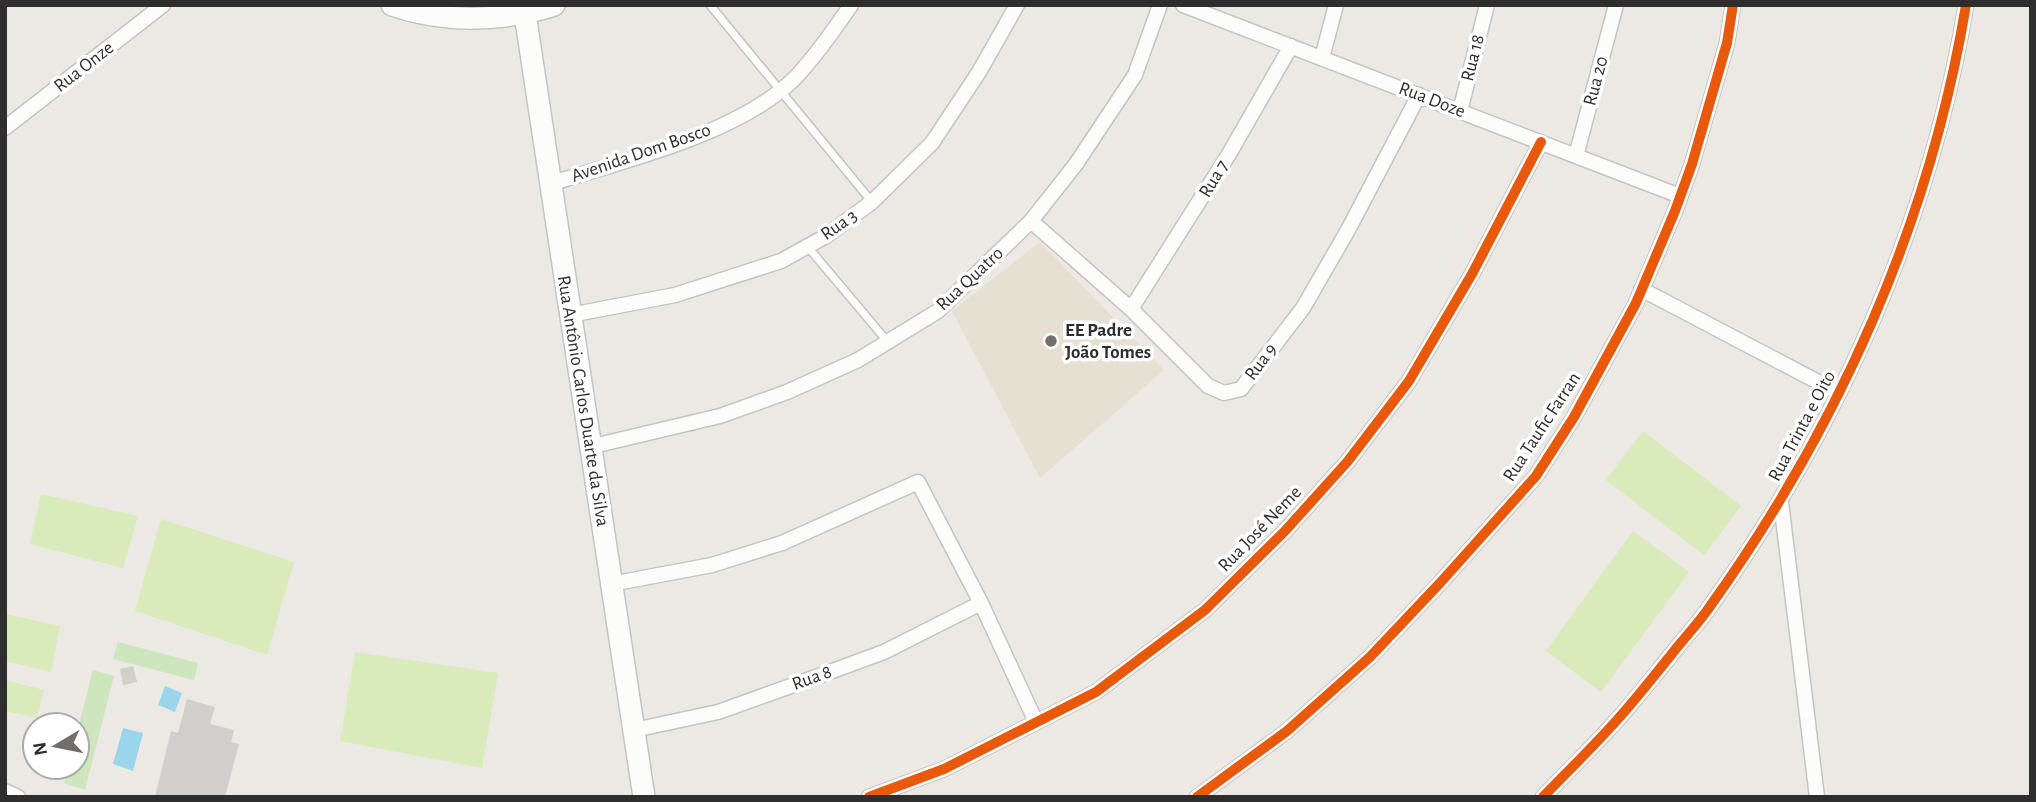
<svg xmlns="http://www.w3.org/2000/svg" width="2036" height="802" font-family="'Alegreya Sans',sans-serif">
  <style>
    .education { fill: #e6e0d3 }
    .green { fill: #cee6be }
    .pitch { fill: #d9eabb }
    .water { fill: #99d6ec }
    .building { fill: #d1cecb }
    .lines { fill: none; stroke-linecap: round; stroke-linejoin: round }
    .lane-casing { stroke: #c5c4c5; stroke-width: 10 }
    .street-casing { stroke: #c5c4c5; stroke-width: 17 }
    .secondary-casing { stroke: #c5c4c5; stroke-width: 24 }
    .lane { stroke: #fcfcfb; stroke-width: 7 }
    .street { stroke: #fcfcfb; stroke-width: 14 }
    .secondary { stroke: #fcfcfb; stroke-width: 21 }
    .cycleway-casing { stroke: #fff; stroke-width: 15 }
    .cycleway { stroke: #e8590c; stroke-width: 10 }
    .poi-dot { fill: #706f6e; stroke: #fff; stroke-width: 2.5 }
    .labels { text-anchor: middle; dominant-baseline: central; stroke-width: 7; stroke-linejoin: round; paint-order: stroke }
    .street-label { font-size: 19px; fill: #2e2e2e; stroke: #fff }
    .poi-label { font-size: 19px; font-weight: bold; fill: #2e2e2e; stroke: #fff; text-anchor: start }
  </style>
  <rect width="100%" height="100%" fill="#ece8e4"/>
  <path class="education" d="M1040 242 1164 370 1040 478 952 311Z"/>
  <path class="green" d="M118 642 198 663 194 680 113 659Z
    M93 670 114 676 85 790 64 783 69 767H77V733Z"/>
  <path class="pitch" d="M1643 431 1741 506 1704 555 1606 480Z
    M41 494 138 516 123 568 30 544Z
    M161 519 294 562 267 655 135 611Z
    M1633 531 1689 572 1601 692 1546 651Z
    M5 614 60 626 51 672 5 661Z
    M355 652 498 673 482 768 340 741Z
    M5 680 44 690 37 718 5 711Z"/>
  <path class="water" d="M165 686 182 693 175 712 158 705Z
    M123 728 143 733 133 771 113 764Z"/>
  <path class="building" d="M133 666 137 682 123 685 120 669Z
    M187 699 215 707 210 724 234 730 231 742 239 744 225 797H155L171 731 178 733Z"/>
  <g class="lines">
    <defs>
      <path id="lane" d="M710 5 872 202
        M807 246 887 341"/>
      <path id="street" d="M1183 5 1680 196
        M1322 58 1336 5
        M1460 111 1487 5
        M5 128 163 5
        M1576 156 1616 5
        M550 184C625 160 739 134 795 78 816 56 834 30 851 5
        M1031 221 1131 309 1208 386 1224 393 1241 389 1303 308 1348 230 1419 95
        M1641 289 1839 393
        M1131 309 1229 154 1291 46
        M570 315 675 295 781 261 826 236 872 202 932 143 979 72 1017 5
        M589 447 720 416 787 392 858 360 938 311 1031 221 1076 164 1135 75 1160 5
        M1781 502 1817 797
        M611 584 712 565 782 543 918 482 981 603 1036 722
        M634 730 718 712 816 677 884 652 981 603
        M5 791 18 797
        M869 797 944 769 1096 692 1205 610 1285 531 1348 461 1409 381 1472 274 1541 142
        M1197 797 1287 731 1370 657 1440 583 1536 476 1574 417 1636 303 1675 211 1692 164 1727 43 1733 5
        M1543 797C1568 771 1593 747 1617 720 1636 699 1653 677 1671 655 1684 638 1699 623 1711 605 1839 426 1930 223 1966 5"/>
      <path id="secondary" d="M392 5C444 23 502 22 554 5
        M525 14 644 797"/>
    </defs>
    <use href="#lane" class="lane-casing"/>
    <use href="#street" class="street-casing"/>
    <use href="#secondary" class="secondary-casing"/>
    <use href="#lane" class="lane"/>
    <use href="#street" class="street"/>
    <use href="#secondary" class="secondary"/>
    <defs>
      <path id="cycleway" d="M869 797 944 769 1096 692 1205 610 1285 531 1348 461 1409 381 1472 274 1541 142
        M1197 797 1287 731 1370 657 1440 583 1536 476 1574 417 1636 303 1675 211 1692 164 1727 43 1733 5
        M1543 797C1568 771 1593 747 1617 720 1636 699 1653 677 1671 655 1684 638 1699 623 1711 605 1839 426 1930 223 1966 5"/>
    </defs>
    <use href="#cycleway" class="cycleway-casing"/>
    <use href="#cycleway" class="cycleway"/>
  </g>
  <circle class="poi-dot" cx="1051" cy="341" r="7"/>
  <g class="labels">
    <g class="street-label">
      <text transform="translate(1473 58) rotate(-76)">Rua 18</text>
      <text transform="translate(84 67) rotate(-38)">Rua Onze</text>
      <text transform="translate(1596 81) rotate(-75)">Rua 20</text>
      <text transform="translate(1432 100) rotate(21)">Rua Doze</text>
      <text transform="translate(641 153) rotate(-19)">Avenida Dom Bosco</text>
      <text transform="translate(1214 179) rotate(-59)">Rua 7</text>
      <text transform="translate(839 225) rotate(-35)">Rua 3</text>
      <text transform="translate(970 279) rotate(-43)">Rua Quatro</text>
      <text transform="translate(1261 362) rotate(-53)">Rua 9</text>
      <text transform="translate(583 401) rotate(81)">Rua Antônio Carlos Duarte da Silva</text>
      <text transform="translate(1802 426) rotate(-62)">Rua Trinta e Oito</text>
      <text transform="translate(1542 427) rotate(-57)">Rua Taufic Farran</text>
      <text transform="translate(1260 529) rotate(-46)">Rua José Neme</text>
      <text transform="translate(812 678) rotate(-20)">Rua 8</text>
    </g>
    <g class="poi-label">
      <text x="1065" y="330">EE Padre<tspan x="1065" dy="22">João Tomes</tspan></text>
    </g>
  </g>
  <rect width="2036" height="802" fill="none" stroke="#2e2e2e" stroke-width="14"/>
  <g transform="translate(56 746) rotate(260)"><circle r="33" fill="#ffffff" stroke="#ababab" stroke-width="2"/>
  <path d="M0-5L12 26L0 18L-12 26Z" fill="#706f6e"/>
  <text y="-10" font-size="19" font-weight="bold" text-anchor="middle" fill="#2e2e2e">N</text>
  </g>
</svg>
